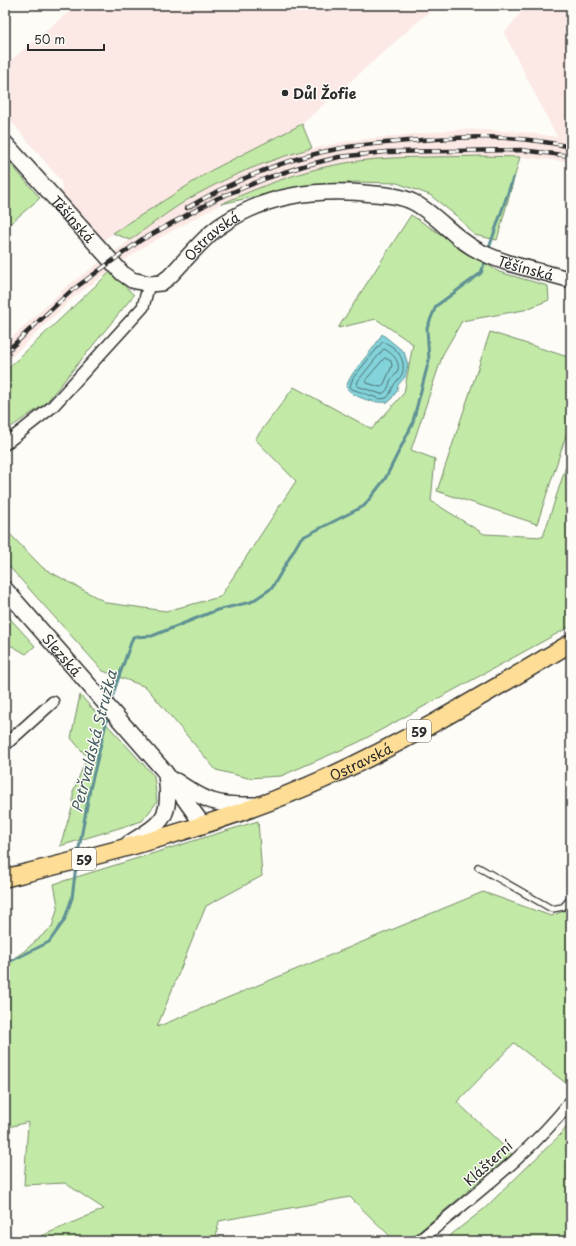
<svg xmlns="http://www.w3.org/2000/svg" width="576" height="1246" font-family="'Playpen Sans',sans-serif">
  <style>
    .built { fill: #fce9e5 }
    .green { fill: #c2eaa6; stroke: #768a68 }
    .water { fill: #82d3da; stroke: #5f9094 }
    .lines { fill: none; stroke-linecap: round; stroke-linejoin: round }
    .shore { stroke: #4e6e71; stroke-width: 1 }
    .stream { stroke: #5f9094; stroke-width: 3 }
    .lane-casing { stroke: #2b2b2b; stroke-width: 8 }
    .street-casing { stroke: #2b2b2b; stroke-width: 14 }
    .secondary-casing { stroke: #2b2b2b; stroke-width: 18 }
    .primary-casing { stroke: #2b2b2b; stroke-width: 20 }
    .lane { stroke: #fdfcf7; stroke-width: 5.5 }
    .street { stroke: #fdfcf7; stroke-width: 11 }
    .secondary { stroke: #fdfcf7; stroke-width: 15 }
    .primary { stroke: #fede96; stroke-width: 17 }
    .rail-casing { stroke: #2b2b2b; stroke-width: 4.5 }
    .rail { stroke: #fdfcf7; stroke-width: 3; stroke-dasharray: 9; stroke-linecap: butt }
    .poi-dot { fill: #2b2b2b; stroke: #fdfcf7; stroke-width: 1.5 }
    .labels { text-anchor: middle; dominant-baseline: central; stroke-width: 3; stroke-linejoin: round; paint-order: stroke }
    .shield { fill: #fdfcf7; stroke: #6a6a68; stroke-width: 1 }
    .shield-label { font-size: 13px; font-weight: bold; fill: #2b2b2b }
    .poi-label { font-size: 14px; font-weight: bold; fill: #2b2b2b; stroke: #fdfcf7; text-anchor: start }
    .street-label { font-size: 14px; fill: #2b2b2b; stroke: #fdfcf7 }
    .water-label { font-size: 15px; font-style: italic; fill: #455d60; stroke: #fdfcf7 }
  </style>
  <rect width="100%" height="100%" fill="#fdfcf7"/>
  <filter id="ink" filterUnits="userSpaceOnUse"><feTurbulence type="fractalNoise" baseFrequency=".025" numOctaves="2"/><feDisplacementMap in="SourceGraphic" scale="8" xChannelSelector="R" yChannelSelector="G"/><feConvolveMatrix kernelMatrix="1 2 1 2 8 2 1 2 1" color-interpolation-filters="sRGB"/></filter>
  <g filter="url(#ink)">
    <path class="built" d="M77 5H437L302 124 212 170 100 242 63 199 61 181 5 114V65Z
      M527 5H571V162L520 157 387 159 249 192 221 204 145 246 75 296 5 363V344L67 286 170 211 206 189 248 169 285 155 347 141 462 129 524 132 557 137 504 33Z"/>
    <path class="green" d="M302 124 312 148C276 158 240 171 207 189 179 203 155 222 130 240L113 233 212 170Z
      M480 156 520 157 497 240 474 235 459 218 430 195 397 183 354 182 285 190 221 204C259 187 299 171 340 164 385 155 434 158 480 156Z
      M5 157 40 198 5 228Z
      M411 215 499 272 548 286 549 300 524 310 462 321 443 354 411 450 435 459 431 501 484 534 543 537 571 451V626L357 743 281 776 248 778 216 770 146 687 103 671 5 562V529L43 568 107 603 166 611 220 597 296 481 255 439 294 387 372 429 404 393 413 344 376 319 338 328Z
      M110 272 134 295 45 404 5 431V371Z
      M490 332 571 358V420L537 524 437 491Z
      M5 613 35 646 26 654 5 642Z
      M80 695 154 776 157 802 142 821 60 846 73 805V792L87 757 71 738Z
      M258 821 262 876 206 906 157 1027 483 892 551 916 571 908V1087L514 1043 457 1102 512 1154 408 1241H395L350 1197 219 1221 216 1237 210 1241H30L104 1209 65 1183 24 1185 28 1122 5 1128V964L23 952 52 927 58 906 54 884Z
      M571 1121V1241H443L484 1209 562 1133Z"/>
    <path class="water" d="M382 334 404 352 408 365 405 377 398 385 397 391 389 402C376 404 353 398 346 387 353 367 372 354 382 334Z"/>
    <g class="lines">
      <path class="shore" d="M383 342C396 346 407 360 402 374 401 377 398 379 396 382 392 387 392 392 387 398L380 399 352 389 350 386 353 378Z
        M384 349C393 353 403 364 396 374 394 377 391 378 390 382 388 387 388 392 381 394L357 386 358 381Z
        M385 358 391 361 392 366 383 386 380 387 367 383 366 380Z"/>
      <path class="stream" d="M488 251 513 178
        M111 702 115 688 133 637 152 636 217 610 251 602 272 588 301 538 364 506 385 479 412 425 429 360 427 328 436 306 481 273 486 258
        M78 854 90 789 108 715
        M5 964 49 942 64 921 72 898 76 866"/>
      <defs>
        <path id="lane" d="M478 867 552 909 563 907 571 898"/>
        <path id="street" d="M5 444 52 407 143 307 149 284
          M5 745 53 702
          M419 1241C471 1197 529 1155 571 1101"/>
        <g id="secondary">
          <path id="s1" d="M5 143 122 273 132 280 149 284 161 283 169 277C184 262 206 234 223 224 267 194 322 188 374 194 387 195 401 196 413 202 438 215 455 240 481 252 509 266 542 271 571 280"/>
          <path id="s2" d="M5 589 165 772 203 825"/>
          <path d="M176 781C207 802 217 806 255 805"/>
          <path d="M128 844C163 822 172 819 166 775"/>
        </g>
        <g id="primary">
          <path id="s3" d="M5 878C113 852 222 825 324 779 410 740 490 691 571 643"/>
        </g>
      </defs>
      <use href="#lane" class="lane-casing"/>
      <use href="#street" class="street-casing"/>
      <use href="#secondary" class="secondary-casing"/>
      <use href="#primary" class="primary-casing"/>
      <use href="#lane" class="lane"/>
      <use href="#street" class="street"/>
      <use href="#secondary" class="secondary"/>
      <use href="#primary" class="primary"/>
      <defs>
        <path id="rail" d="M187 208C236 179 291 156 348 147 368 144 388 143 408 141 465 136 515 134 571 147
          M5 353 71 291 141 240 218 198 267 178 303 166 339 157 386 152 521 150 571 156"/>
      </defs>
      <use href="#rail" class="rail-casing"/>
      <use href="#rail" class="rail"/>
    </g>
  </g>
  <circle class="poi-dot" cx="285" cy="93" r="4"/>
  <g class="labels">
    <g class="shield">
      <rect x="407" y="720" width="24" height="22" rx="3"/>
      <rect x="72" y="848" width="24" height="22" rx="3"/>
    </g>
    <g class="shield-label">
      <text x="419" y="731">59</text>
      <text x="84" y="859">59</text>
    </g>
    <g class="poi-label">
      <text x="293" y="93">Důl Žofie</text>
    </g>
    <g class="street-label">
      <text stroke="none"><textPath href="#s1" startOffset="102">Těšínská</textPath></text>
      <text stroke="none"><textPath href="#s1" startOffset="286">Ostravská</textPath></text>
      <text stroke="none"><textPath href="#s1" startOffset="632">Těšínská</textPath></text>
      <text stroke="none"><textPath href="#s2" startOffset="87">Slezská</textPath></text>
      <text stroke="none"><textPath href="#s3" startOffset="375">Ostravská</textPath></text>
      <text transform="translate(488 1163) rotate(-42)">Klášterní</text>
    </g>
    <g class="water-label">
      <text transform="translate(93 741) rotate(-76)">Petřvaldská Stružka</text>
    </g>
  </g>
  <rect width="576" height="1246" fill="none" stroke="#fdfcf7" stroke-width="20"/>
  <rect x="10" y="10" width="556" height="1226" fill="none" stroke="#2b2b2b" stroke-width="1.5" filter="url(#ink)"/>
  <path d="M28 44v6h76v-6" fill="none" stroke="#2b2b2b" stroke-width="2"/>
  <text x="34" y="44" font-size="12" fill="#2b2b2b" stroke="#fdfcf7" stroke-width="3" paint-order="stroke">50 m</text>
</svg>
